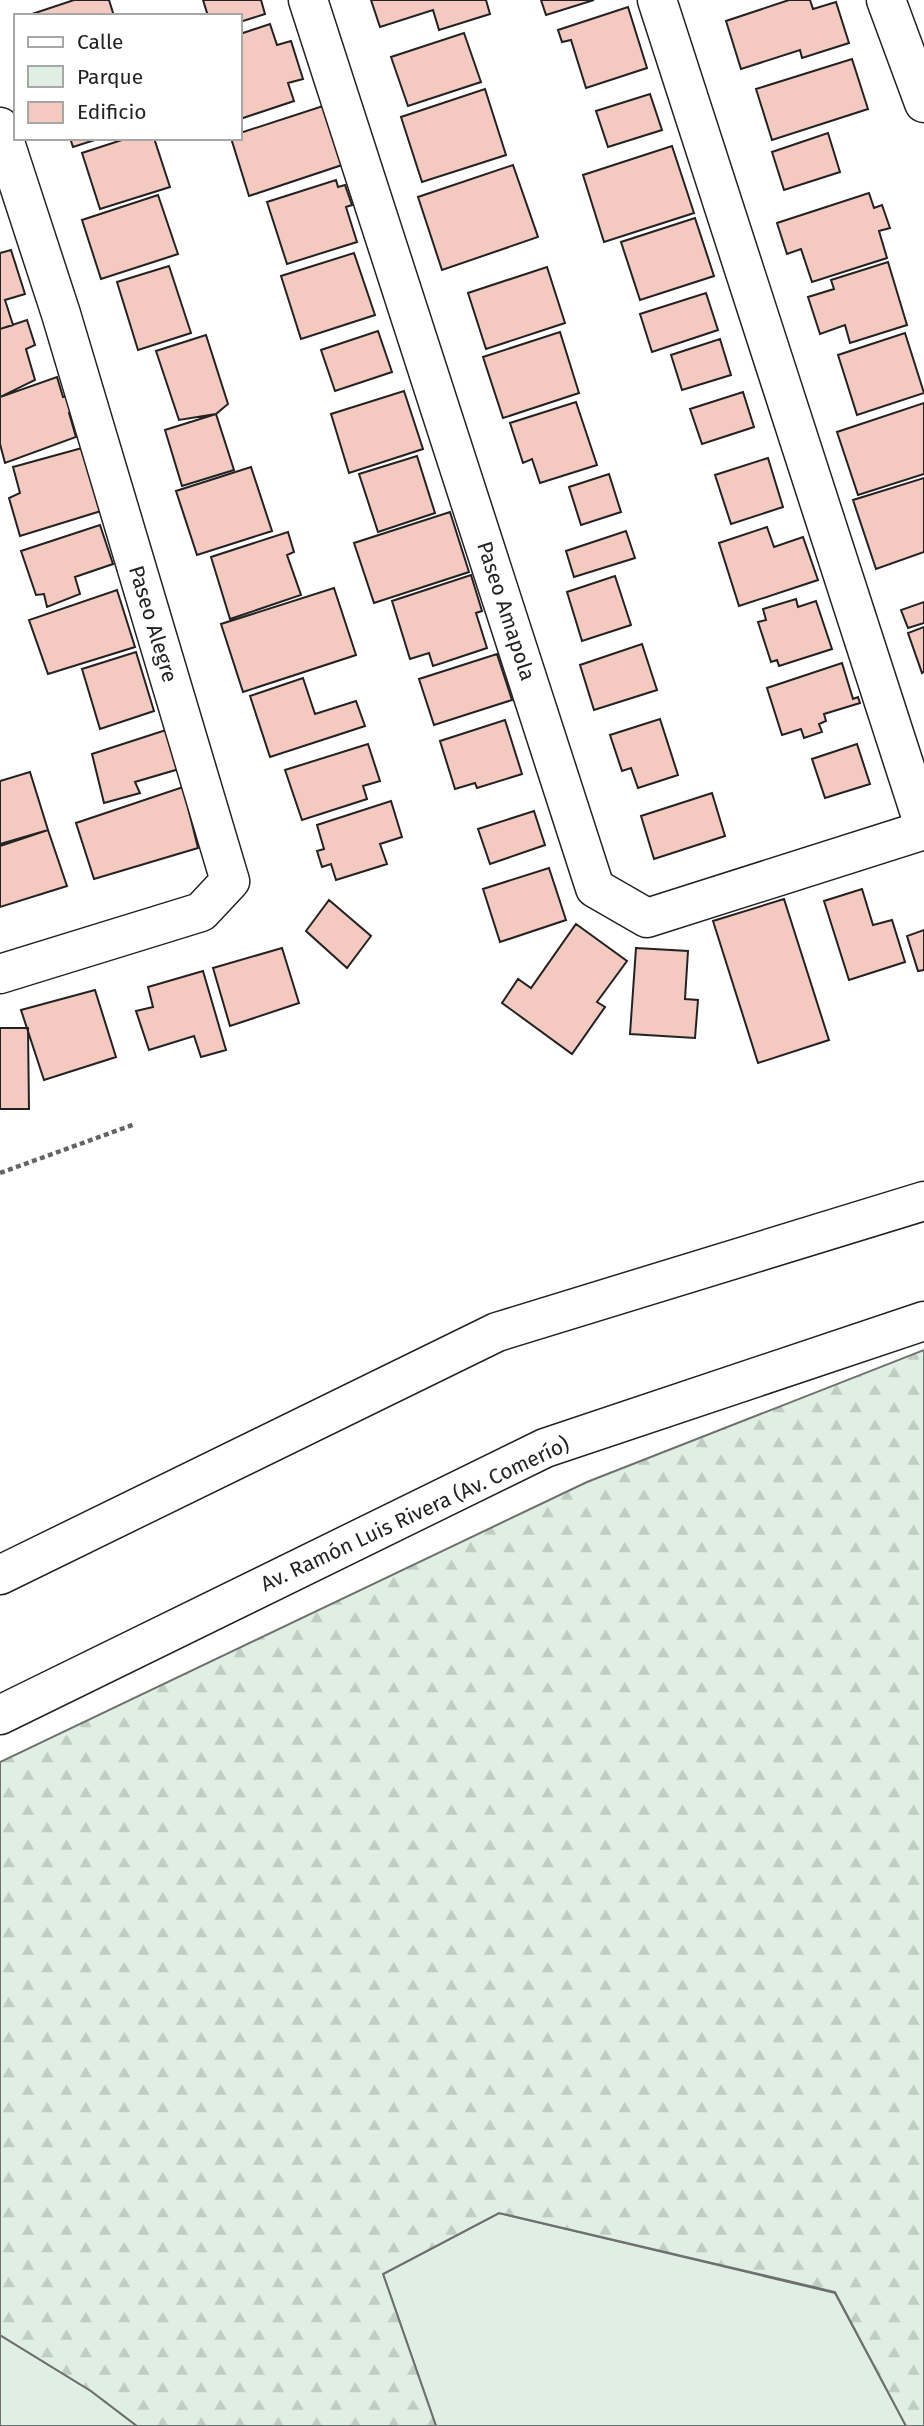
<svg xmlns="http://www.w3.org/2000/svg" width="924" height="2426" font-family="'Fira Sans',sans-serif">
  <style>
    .green { fill: #e0efe3; stroke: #6f6f6f; stroke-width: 2 }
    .forest { fill: url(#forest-firs); stroke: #6f6f6f; stroke-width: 2 }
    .building { fill: #f3c9c0; stroke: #222; stroke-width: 2 }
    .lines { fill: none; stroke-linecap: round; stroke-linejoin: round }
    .minor-casing { stroke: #222; stroke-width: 41 }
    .major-casing { stroke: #222; stroke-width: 41 }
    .path { stroke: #646464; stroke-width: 4.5; stroke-dasharray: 5 3.5; stroke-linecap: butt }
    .minor { stroke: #fff; stroke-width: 38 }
    .major { stroke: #fff; stroke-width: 38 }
    .labels { text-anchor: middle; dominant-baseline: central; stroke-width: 5; stroke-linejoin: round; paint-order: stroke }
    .street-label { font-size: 21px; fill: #222; stroke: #fff }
  </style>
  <defs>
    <pattern id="forest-firs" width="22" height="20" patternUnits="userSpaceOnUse" patternTransform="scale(1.75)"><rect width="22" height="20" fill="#e0efe3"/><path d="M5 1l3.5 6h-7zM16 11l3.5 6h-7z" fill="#c0cdc2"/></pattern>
  </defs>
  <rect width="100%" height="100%" fill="#fff"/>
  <path class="green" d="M499 2213 835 2293 906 2426H436L383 2274Z
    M0 2335 91 2391 137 2426H0Z"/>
  <path class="forest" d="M924 1350V2426H906L835 2292 499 2213 383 2274 436 2426H137L91 2391 0 2335V1762L587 1482Z"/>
  <path class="building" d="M74 0H109L114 16H26Z
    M203 0H261L265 14 240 22V16H208Z
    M371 0H486L490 14 439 30 433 10 380 27Z
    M541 0H594L546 15Z
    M789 0H810L813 9 836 2 849 43 802 58 800 50 741 69 726 21Z
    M628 7 647 68 586 88 571 40 562 42 558 30Z
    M270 24 277 45 291 41 303 79 288 83 294 101 240 119V34Z
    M464 33 481 82 408 106 391 57Z
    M852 59 868 109 772 140 756 89Z
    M485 89 506 155 422 182 401 117Z
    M650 94 662 130 608 147 596 111Z
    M323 106 342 165 249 196 231 138H240V133Z
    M828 133 840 172 784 190 772 152Z
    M70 138H101L73 147Z
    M128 138H154L170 187 100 209 82 153Z
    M672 146 694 213 604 242 583 175Z
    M513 165 538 237 442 270 418 197Z
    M336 180 338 187 345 185 352 205 346 207 357 242 287 264 267 202Z
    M869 193 874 208 882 205 890 228 879 231 887 258 812 282 801 249 787 254 777 223Z
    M158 195 178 254 101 279 82 220Z
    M695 218 714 276 640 300 621 242Z
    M11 250 25 294 5 300 13 325 0 329V253Z
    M354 253 375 315 301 339 281 276Z
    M888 262 907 325 850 343 845 325 820 334 808 297 834 289 831 280Z
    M169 266 191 333 138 350 117 282Z
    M547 267 565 323 486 349 468 293Z
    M706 293 718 330 652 352 640 314Z
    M27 320 35 345 26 349 35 380 0 397V329Z
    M378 331 392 372 335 391 321 350Z
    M560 332 579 393 503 418 483 357Z
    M905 333 924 393 857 415 838 355Z
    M206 335 228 404 216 414 179 420 156 351Z
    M720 339 731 375 682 390 671 355Z
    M57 377 63 397 70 395 75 411 69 413 76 437 5 463 0 444V397Z
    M404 391 423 449 349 473 331 414Z
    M743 392 754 427 702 444 690 409Z
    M576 402 597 465 540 483 532 459 523 463 510 423Z
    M924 403V474L858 495 837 432Z
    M216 414 234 470 182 486 165 430Z
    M82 448 101 511 20 536 9 498 20 493 13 467Z
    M417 456 435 513 378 532 359 474Z
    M768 458 783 507 731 524 715 475Z
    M251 467 272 531 197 555 176 491Z
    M609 474 621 512 581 525 569 487Z
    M924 478V552L876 569 853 500Z
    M450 512 469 572 374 603 354 543Z
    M100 525 113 564 75 577 80 594 47 607 44 594 36 595 21 551Z
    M767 527 774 547 803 537 818 580 739 606 719 543Z
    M626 531 635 558 574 577 566 551Z
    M288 532 294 552 287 555 301 595 230 619 211 557Z
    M471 575 482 611 476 613 487 648 433 666 429 653 410 659 392 601Z
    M615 576 631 625 582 641 567 592Z
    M334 588 356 655 243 692 221 624Z
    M117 590 135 647 48 674 29 620Z
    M796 599 798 607 816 601 832 649 779 666 777 660 771 662 758 622 766 620 763 609Z
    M924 602V623L908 628 901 610Z
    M924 627V672L922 673 908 633Z
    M642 644 657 690 594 710 580 665Z
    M136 652 154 711 100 729 82 669Z
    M497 654 512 700 434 725 419 679Z
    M842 663 853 699 858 697 860 703 824 714 826 721 819 724 822 732 804 738 801 729 782 735 767 688Z
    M303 678 315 714 356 701 365 726 270 757 250 696Z
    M660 719 678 775 638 788 631 768 622 771 610 735Z
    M505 720 522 774 477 788 475 783 455 789 440 741Z
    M166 730 179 769 135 782 140 793 104 803 92 754Z
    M368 744 380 781 363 786 367 799 302 820 285 770Z
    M857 744 870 784 825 798 812 759Z
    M30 772 48 830 0 844V781Z
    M183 787 198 848 94 879 76 823Z
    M712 793 725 836 654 859 641 816Z
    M391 801 402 837 380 844 387 864 336 880 331 864 322 867 317 851 324 849 317 825Z
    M534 811 545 845 490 864 478 829Z
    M48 830 67 886 0 907V846Z
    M549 868 566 920 500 942 483 889Z
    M862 889 873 925 892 920 905 962 849 980 824 901Z
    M784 899 829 1040 758 1063 713 921Z
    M329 900 371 936 347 968 306 931Z
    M576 924 627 961 597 1002 605 1007 572 1054 502 1003 518 979 531 988Z
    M924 930V970L918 971 907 936Z
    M282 948 299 1003 230 1026 213 968Z
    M636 948 688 951 685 999 698 1000 695 1038 630 1034Z
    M203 971 226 1050 201 1057 194 1036 149 1050 136 1011 153 1007 148 987Z
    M95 990 116 1057 44 1080 21 1010Z
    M0 1028H28L29 1109H0Z"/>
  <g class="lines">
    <defs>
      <path id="minor" d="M308 0 595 888 647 918 924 830
        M657 0 924 826
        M886 0 924 103
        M0 127 61 314 230 881 201 912 0 974"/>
      <path id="major" d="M0 1575 497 1332 924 1201
        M0 1715 545 1448 924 1321"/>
    </defs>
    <use href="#minor" class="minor-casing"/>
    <use href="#major" class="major-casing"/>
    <path class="path" d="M0 1173 135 1124"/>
    <use href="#minor" class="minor"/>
    <use href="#major" class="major"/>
  </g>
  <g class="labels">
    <g class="street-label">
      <text transform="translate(506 611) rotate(72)">Paseo Amapola</text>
      <text transform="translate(153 624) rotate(73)">Paseo Alegre</text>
      <text transform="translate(415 1514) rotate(-25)">Av. Ramón Luis Rivera (Av. Comerío)</text>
    </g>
  </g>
  <rect x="14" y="14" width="228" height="126" fill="#ffffff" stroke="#a7a7a7" stroke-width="2"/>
  <rect x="28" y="37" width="35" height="10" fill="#ffffff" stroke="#a7a7a7" stroke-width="2"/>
  <text x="77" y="49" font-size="21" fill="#222222">Calle</text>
  <rect x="28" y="66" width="35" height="21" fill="#e0efe3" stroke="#a7a7a7" stroke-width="2"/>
  <text x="77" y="84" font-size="21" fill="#222222">Parque</text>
  <rect x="28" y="102" width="35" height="21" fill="#f3c9c0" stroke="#a7a7a7" stroke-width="2"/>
  <text x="77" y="119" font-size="21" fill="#222222">Edificio</text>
</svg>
